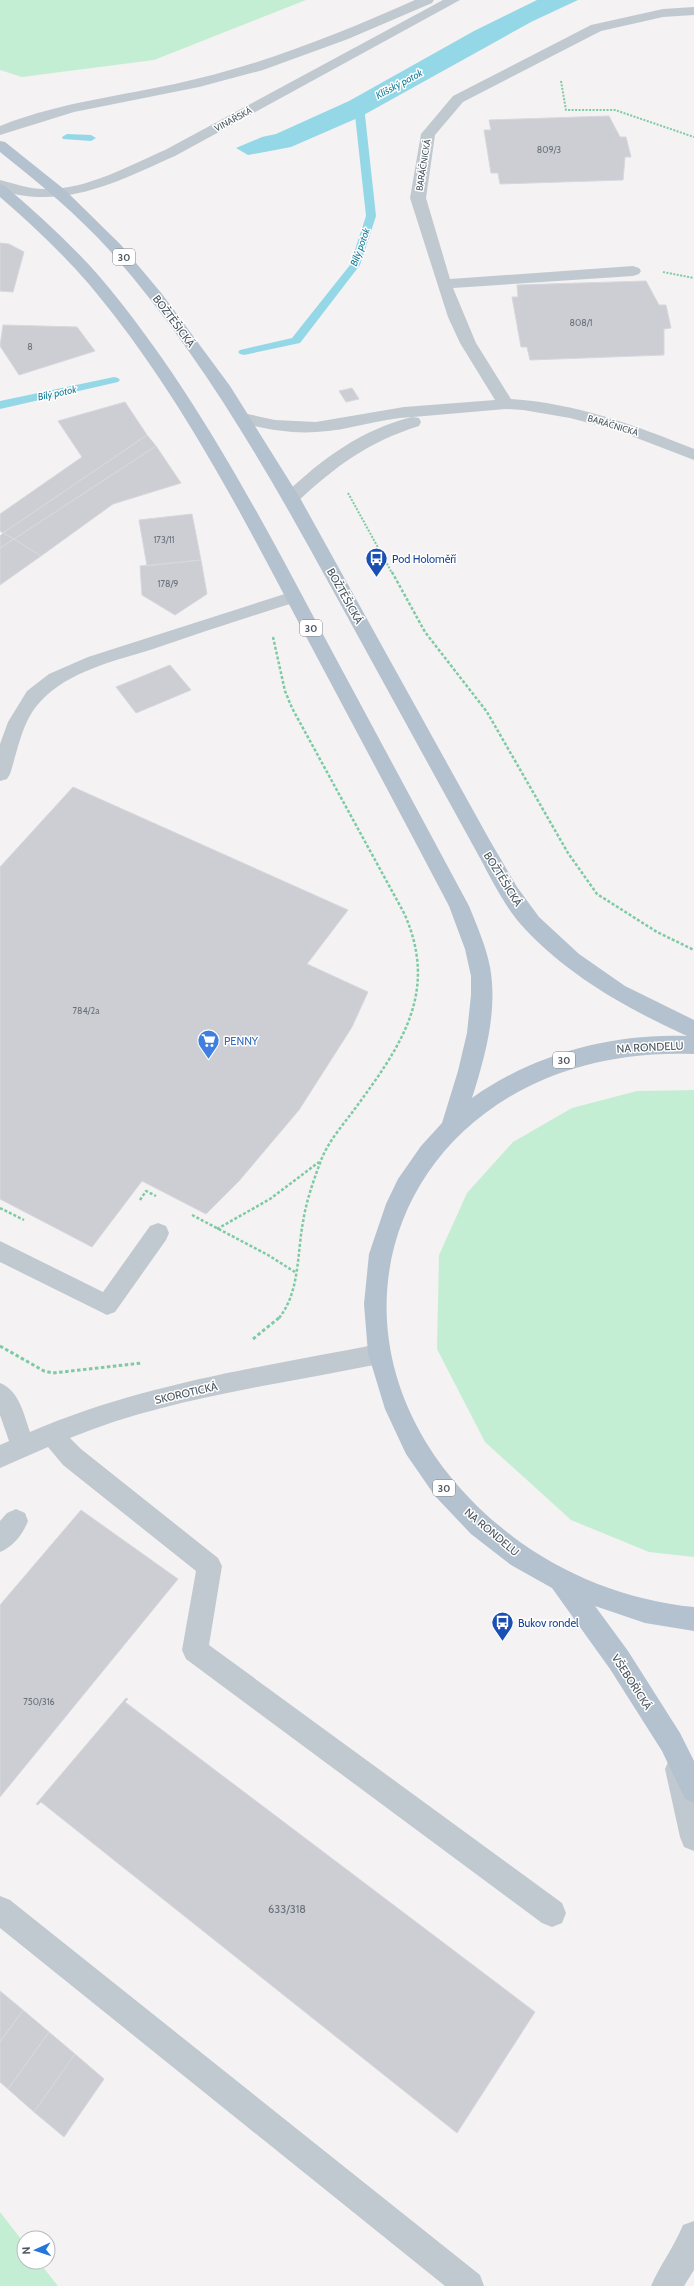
<svg xmlns="http://www.w3.org/2000/svg" width="694" height="2286" font-family="Cabin,sans-serif">
  <style>
    .green { fill: #c4eed4 }
    .water { fill: #94d8e8 }
    .lines { fill: none; stroke-linecap: round; stroke-linejoin: round }
    .stream { fill: #94d8e8; fill-rule: evenodd }
    .building { fill: #ccced4; stroke: #d6d8dd }
    .path-far2 { stroke: #7dcba4; stroke-width: 2; stroke-dasharray: 2 1.5; stroke-linecap: butt }
    .path-far1 { stroke: #7dcba4; stroke-width: 2.5; stroke-dasharray: 3 2; stroke-linecap: butt }
    .path { stroke: #7dcba4; stroke-width: 3; stroke-dasharray: 3.5 2.5; stroke-linecap: butt }
    .minor { fill: #c1c9d0; fill-rule: evenodd }
    .major { fill: #b4c1cf; fill-rule: evenodd }
    .labels { text-anchor: middle; dominant-baseline: central; stroke-width: 3; stroke-linejoin: round; paint-order: stroke }
    .far-street-label { font-size: 9px; fill: #4a555f; stroke: #fff }
    .number-label { font-size: 9px; fill: #6a737c }
    .far-water-label { font-size: 10px; font-style: italic; fill: #147e99; stroke: #fff }
    .shield { fill: #fff; stroke: #80888f; stroke-width: 1 }
    .shield-label { font-size: 10px; font-weight: bold; fill: #4a555f }
    .street-label { font-size: 11px; fill: #4a555f; stroke: #fff }
    .transit-label { font-size: 11px; fill: #164399; stroke: #fff; text-anchor: start }
    .shop-label { font-size: 11px; fill: #366cbe; stroke: #fff; text-anchor: start }
    .near-number-label { font-size: 11px; fill: #6a737c }
  </style>
  <rect width="100%" height="100%" fill="#f4f2f2"/>
  <path class="green" d="M0 0H306L154 60 22 77 0 70Z
    M694 1090V1557L649 1552 571 1520 485 1442 437 1349 439 1255 467 1193 513 1142 572 1108 637 1091Z
    M0 2212 24 2243V2262H39L58 2286H0Z"/>
  <path class="water" d="M537 0H578L531 22 360 117 291 147 248 155 236 148 262 137 276 134 349 101 474 31Z"/>
  <g class="lines">
    <path class="stream" d="M359 103 364 106 376 216 360 265 300 343 244 355 240 354 238 352 240 350 292 338 350 265 366 216 354 106Z
      M67 134 91 135 96 138 91 141 63 139 62 137Z
      M114 377 118 378 120 380 118 382 0 409V401Z"/>
  </g>
  <path class="building" d="M609 116 620 137H626L631 157H625L623 180 500 184 498 173H491L484 130H491L489 120Z
    M0 243 9 244 24 252 13 292 0 291Z
    M646 281 659 305H666L671 328 664 329V355L530 360 527 347H521L512 297H518L517 285Z
    M3 325 77 327 95 351 19 375 0 346Z
    M352 388 359 399 346 402 339 391Z
    M125 402 147 435 3 533 0 531V514L82 457 58 421Z
    M147 435 156 446 14 539 3 533Z
    M156 446 181 483 113 504 41 556 14 539Z
    M192 514 201 560 147 566 139 520Z
    M3 533 14 539 0 548V536Z
    M14 539 41 556 0 585V548Z
    M201 560 207 594 175 615 142 595 140 566Z
    M170 665 191 690 136 713 116 687Z
    M73 787 348 910 307 964 368 992 352 1027 299 1110 239 1181 206 1214 142 1181 92 1247 0 1199V867Z
    M81 1510 178 1579 0 1797V1605Z
    M126 1698 128 1699 125 1702 535 2012 457 2133 41 1802 38 1805 36 1804Z
    M0 1991 23 2010 0 2042Z
    M23 2010 49 2032 8 2089 0 2082V2042Z
    M49 2032 75 2054 34 2112 8 2089Z
    M75 2054 104 2079 64 2137 34 2112Z"/>
  <g class="lines">
    <path class="path-far2" d="M561 81 566 110H615L694 137
      M663 272 694 278
      M348 493 392 573"/>
    <path class="path-far1" d="M392 572 425 632 487 712 568 853 597 894 657 932 694 950
      M273 637 285 691 292 708 404 913C440 993 400 1047 354 1110 342 1126 327 1143 320 1163 313 1182 306 1202 303 1222 297 1253 300 1292 279 1318
      M140 1200 146 1191 156 1196
      M0 1208 24 1220
      M192 1215 268 1255 295 1272
      M217 1229 270 1199 319 1162"/>
    <path class="path" d="M253 1339 280 1317
      M0 1346 44 1371 53 1373 142 1363"/>
    <path class="minor" d="M415 0H434L432 3 348 39 263 70 199 87 74 112 0 135V126C65 100 133 95 200 78 274 60 345 31 415 0Z
      M443 0H460L175 156C118 181 64 211 0 190V180C15 184 29 189 45 189 86 190 128 166 165 150Z
      M694 7V15L663 17 601 31 463 102 435 135 426 198 450 279 633 266 639 268 641 271 639 274 633 276 453 288 476 343 511 399C575 403 635 425 694 449V460L616 430 570 418 523 410 506 409 413 417 419 418 421 422 419 426C368 442 336 466 297 502L291 504 285 502 282 498 285 494C323 458 361 430 412 417 380 418 348 431 316 432 289 434 262 428 237 422L235 418 237 414 243 413 275 420 316 422 404 407 495 400 460 343 448 317 410 198 421 134 453 96 591 25 663 9Z
      M294 591 300 593 303 597 300 601C251 616 202 632 153 649 115 661 68 671 40 702 22 721 18 750 10 774L7 779 0 781V744L8 722 27 691 49 674 88 657Z
      M158 1223 166 1226 169 1233 166 1240 115 1312 107 1315 0 1262V1241L103 1292 150 1226Z
      M379 1344 387 1347 391 1354 387 1361 379 1364C277 1385 166 1398 70 1438L81 1449 218 1558 222 1566 209 1645 562 1903 566 1913 562 1923 552 1927 542 1923 186 1659 182 1650 196 1571 63 1465 48 1447 0 1468V1445L9 1441 0 1415V1383C19 1390 24 1415 30 1432 141 1384 261 1367 379 1344Z
      M16 1509 25 1513 28 1521C23 1534 13 1547 0 1552V1521L7 1513Z
      M678 1756 687 1760 694 1780V1851L684 1847 680 1837 665 1769 669 1760Z
      M0 1896 10 1900 480 2275 484 2286H445L0 1928Z
      M694 2221V2270L684 2286H651C660 2265 674 2247 683 2225Z"/>
    <path class="major" d="M0 141 5 142 65 190 121 245 162 294 230 386 300 498 489 839 517 887 539 917 579 954 625 986 694 1020V1054C397 1042 274 1352 512 1536 563 1575 629 1601 694 1607V1631L645 1623 595 1606 628 1651 680 1733 694 1761V1803L685 1799 662 1751 610 1669 552 1588 511 1565 471 1534 435 1496 406 1454 385 1409 368 1353 364 1304 369 1254 386 1204 398 1179 421 1146 442 1123 458 1071 467 1033 471 995V976L465 949 449 906C400 813 351 721 302 629 239 509 176 387 88 283 61 252 31 224 0 197V184L5 186C38 214 70 243 99 276 189 382 254 505 319 627 369 720 419 813 469 906 477 926 486 946 490 967 498 1011 485 1057 472 1098 534 1054 612 1033 687 1036 628 1009 570 977 525 929 504 907 490 876 475 849 427 762 379 674 331 587 267 470 200 353 111 252 78 215 39 183 0 152Z"/>
  </g>
  <defs>
    <symbol id="bus-pin" viewBox="-11 -11 22 30"><path d="M0 17L-7.5 6A9.5 9.5 0 1 1 7.5 6Z" fill="#1a4fb4" stroke="#fff"/><path d="M-5-6H5V4H4V6H2V4H-2V6H-4V4H-5ZM-3.5-4V0h7V-4ZM-3.5 1.2v1.5H-2V1.2ZM2 1.2v1.5H3.5V1.2Z" fill="#fff"/></symbol>
    <symbol id="supermarket-pin" viewBox="-11 -11 22 30"><path d="M0 17L-7.5 6A9.5 9.5 0 1 1 7.5 6Z" fill="#3f7fe0" stroke="#fff"/><path d="M-6-5.5h2.5l.6 2H6L4.5 2H-2.5L-4.4-4H-6ZM-1.5 3.2a1.3 1.3 0 1 0 .1 0ZM3 3.2a1.3 1.3 0 1 0 .1 0Z" fill="#fff"/></symbol>
  </defs>
  <g fill-rule="evenodd">
    <use href="#bus-pin" x="364" y="546" width="25" height="34"/>
    <use href="#supermarket-pin" x="196" y="1028" width="25" height="34"/>
    <use href="#bus-pin" x="490" y="1610" width="25" height="34"/>
  </g>
  <g class="labels">
    <g class="far-street-label">
      <text transform="translate(233 119) rotate(-28)">VINAŘSKÁ</text>
      <text transform="translate(423 165) rotate(-81)">BARÁČNICKÁ</text>
      <text transform="translate(613 425) rotate(17)">BARÁČNICKÁ</text>
    </g>
    <g class="number-label">
      <text x="549" y="149">809/3</text>
      <text x="581" y="322">808/1</text>
      <text x="30" y="346">8</text>
      <text x="164" y="539">173/11</text>
      <text x="168" y="583">178/9</text>
      <text x="86" y="1010">784/2a</text>
      <text x="39" y="1701">750/316</text>
    </g>
    <g class="far-water-label">
      <text transform="translate(399 84) rotate(-28)">Klíšský potok</text>
      <text transform="translate(360 247) rotate(-70)">Bílý potok</text>
      <text transform="translate(57 393) rotate(-12)">Bílý potok</text>
    </g>
    <g class="shield">
      <rect x="113" y="249" width="22" height="16" rx="3"/>
      <rect x="300" y="620" width="22" height="16" rx="3"/>
      <rect x="553" y="1052" width="22" height="16" rx="3"/>
      <rect x="433" y="1480" width="22" height="16" rx="3"/>
    </g>
    <g class="shield-label">
      <text x="124" y="257">30</text>
      <text x="311" y="628">30</text>
      <text x="564" y="1060">30</text>
      <text x="444" y="1488">30</text>
    </g>
    <g class="street-label">
      <text transform="translate(174 321) rotate(53)">BOŽTĚŠICKÁ</text>
      <text transform="translate(345 596) rotate(61)">BOŽTĚŠICKÁ</text>
      <text transform="translate(503 879) rotate(58)">BOŽTĚŠICKÁ</text>
      <text transform="translate(650 1047) rotate(-3)">NA RONDELU</text>
      <text transform="translate(186 1393) rotate(-13)">SKOROTICKÁ</text>
      <text transform="translate(492 1532) rotate(40)">NA RONDELU</text>
      <text transform="translate(632 1682) rotate(57)">VŠEBOŘICKÁ</text>
    </g>
    <g class="transit-label">
      <text x="392" y="559">Pod Holoměří</text>
      <text x="518" y="1623">Bukov rondel</text>
    </g>
    <g class="shop-label">
      <text x="224" y="1041">PENNY</text>
    </g>
    <g class="near-number-label">
      <text x="287" y="1909">633/318</text>
    </g>
  </g>
  <g transform="translate(36 2250) rotate(267)"><circle r="19" fill="#ffffff" stroke="#b7bbbf"/>
  <path d="M0-3L7 15L0 10L-7 15Z" fill="#2476dc"/>
  <text y="-6" font-size="11" font-weight="bold" text-anchor="middle" fill="#4a555f">N</text>
  </g>
</svg>
